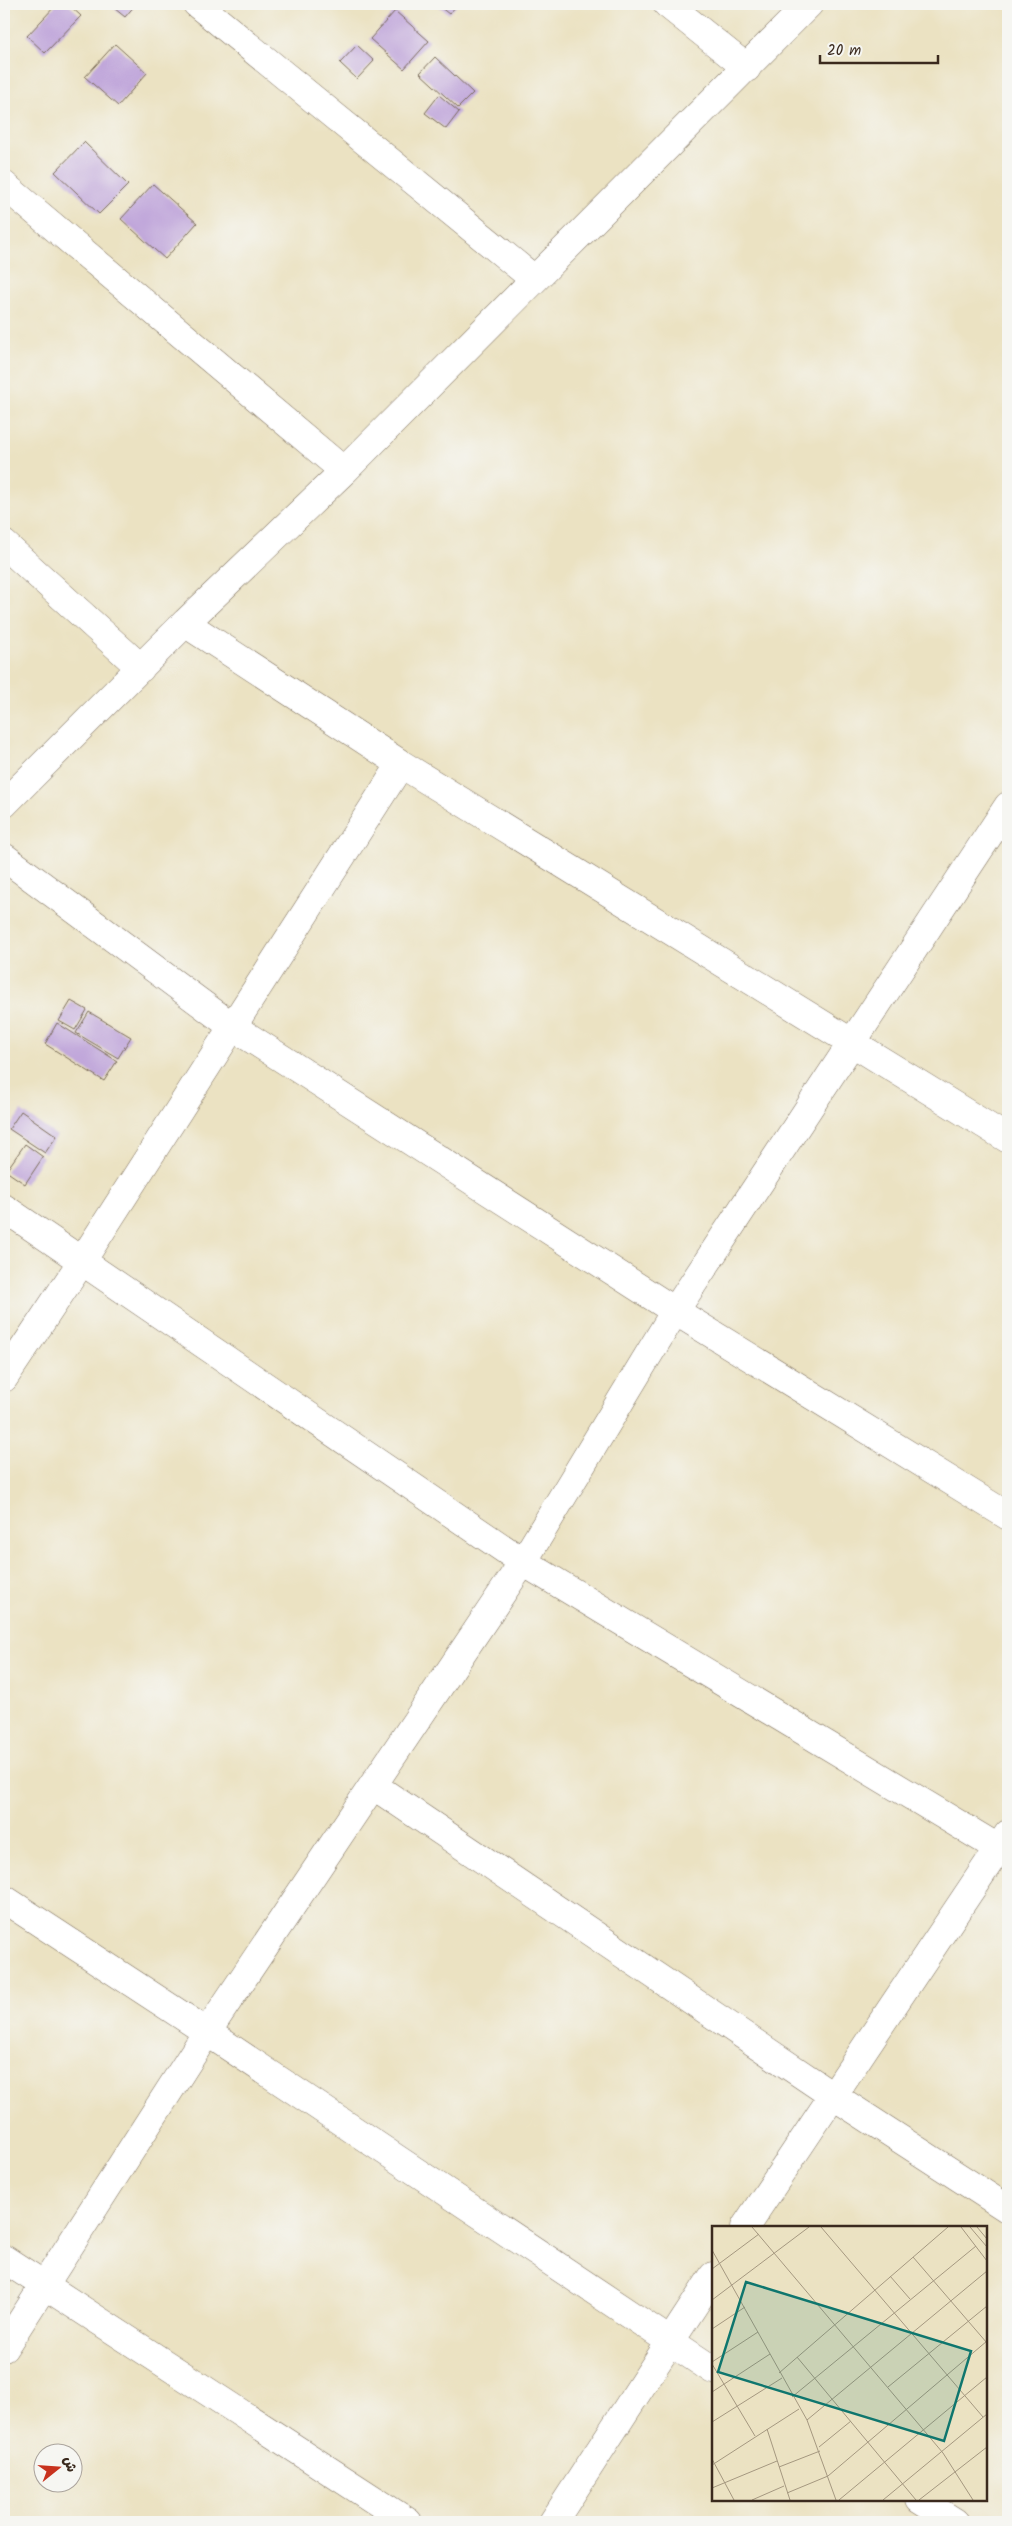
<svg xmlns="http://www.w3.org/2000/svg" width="1012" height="2526" font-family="Kalam,'Playpen Sans Arabic',sans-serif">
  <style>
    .building { fill: #c0a6da }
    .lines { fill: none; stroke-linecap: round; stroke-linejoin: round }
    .minor-casing { stroke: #796a57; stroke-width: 29 }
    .minor { stroke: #fff; stroke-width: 28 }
    .inset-road { fill: none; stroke: #a59880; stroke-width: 1 }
    .view { fill: #0f766e; fill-opacity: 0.15; stroke: #0f766e; stroke-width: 2.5 }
    .inset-edge { fill: none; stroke: #3b2a1e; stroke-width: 2.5 }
  </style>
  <rect width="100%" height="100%" fill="#f6f6f2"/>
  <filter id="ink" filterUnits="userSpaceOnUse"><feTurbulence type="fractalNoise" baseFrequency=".02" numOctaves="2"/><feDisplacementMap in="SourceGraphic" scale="10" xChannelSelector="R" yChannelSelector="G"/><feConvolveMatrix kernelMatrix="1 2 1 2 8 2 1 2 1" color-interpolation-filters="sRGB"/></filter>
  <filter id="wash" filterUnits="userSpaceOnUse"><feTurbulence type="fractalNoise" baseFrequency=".0096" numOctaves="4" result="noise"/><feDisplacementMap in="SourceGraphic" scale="20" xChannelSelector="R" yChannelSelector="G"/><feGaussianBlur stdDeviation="1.12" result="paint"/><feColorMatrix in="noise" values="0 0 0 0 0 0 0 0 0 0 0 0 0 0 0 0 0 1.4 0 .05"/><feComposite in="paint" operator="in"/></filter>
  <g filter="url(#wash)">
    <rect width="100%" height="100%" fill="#ebe2c2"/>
    <g id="blocks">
      <path class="building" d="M57 4H68L81 16 45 53 27 36Z
        M109 4H136L125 17Z
        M436 4H458L449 14Z
        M395 11 429 41 404 69 370 39Z
        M115 44 147 73 118 106 85 77Z
        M357 45 374 61 357 79 340 63Z
        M435 57 473 93 458 108 420 73Z
        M439 95 459 112 446 129 425 113Z
        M84 142 128 185 99 214 55 172Z
        M153 184 197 223 165 259 121 219Z
        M71 1001 87 1010 75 1030 59 1021Z
        M89 1012 131 1037 118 1058 76 1033Z
        M57 1023 117 1061 104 1081 45 1044Z
        M21 1111 57 1136 45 1153 9 1129Z
        M25 1144 43 1157 25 1184 6 1171Z"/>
    </g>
  </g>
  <g filter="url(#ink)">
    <use href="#blocks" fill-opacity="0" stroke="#796a57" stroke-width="1"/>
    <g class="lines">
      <defs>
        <path id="minor" d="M197 4 534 279
          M667 4 747 68
          M4 185 344 471
          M4 544 141 668
          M185 623 401 764 1008 1139
          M4 804 185 623 344 471 809 4
          M4 857 233 1027 675 1311 1008 1516
          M4 1208 523 1562 1008 1854
          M4 1378 82 1261 401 764
          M374 1786 832 2095 1008 2209
          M4 1899 207 2032 713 2370
          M745 2227 1008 1834
          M4 2259 408 2522
          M4 2348 207 2032 523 1562 675 1311 1008 806
          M920 2500 955 2522
          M553 2522 713 2276"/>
      </defs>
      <use href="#minor" class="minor-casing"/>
      <use href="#minor" class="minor"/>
    </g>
  </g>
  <g transform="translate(712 2226)">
    <rect width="275" height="275" fill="#ebe2c2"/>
    <path class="inset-road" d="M40 1 231 227 261 274M109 1 271 191M249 1 275 35M258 1 275 21M265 1 275 13M0 24 95 194 124 274M201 31 275 117M0 43 47 8M178 50 198 73M0 74 97 1M0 103 33 81M85 131 204 274M0 136 46 106M0 138 43 210M67 147 236 1M176 161 275 80M0 166 58 128M80 171 264 20M95 194 275 45M0 196 70 152M55 203 78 274M107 221 139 195M0 233 22 274M0 239 87 183M67 241 108 225M0 262 65 235M75 267 116 250 275 115M40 274 72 260M127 274 275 151M171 274 275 188M207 274 275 221"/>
    <path class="view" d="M34 56 259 125 232 215 6 146Z"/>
    <rect width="275" height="275" class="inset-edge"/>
  </g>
  <rect width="1012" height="2526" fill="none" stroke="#f6f6f2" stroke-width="20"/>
  <g transform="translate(58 2468) rotate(73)"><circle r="24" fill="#f6f6f2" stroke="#aba49d"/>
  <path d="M0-4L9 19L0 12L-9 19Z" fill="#c8321e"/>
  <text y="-8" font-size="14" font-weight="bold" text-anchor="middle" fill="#3b2a1e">ش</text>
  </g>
  <path d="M820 55v8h118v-8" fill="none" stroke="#3b2a1e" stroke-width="2.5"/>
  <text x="827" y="55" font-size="15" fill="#3b2a1e" stroke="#f6f6f2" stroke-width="4" paint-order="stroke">20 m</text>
</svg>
